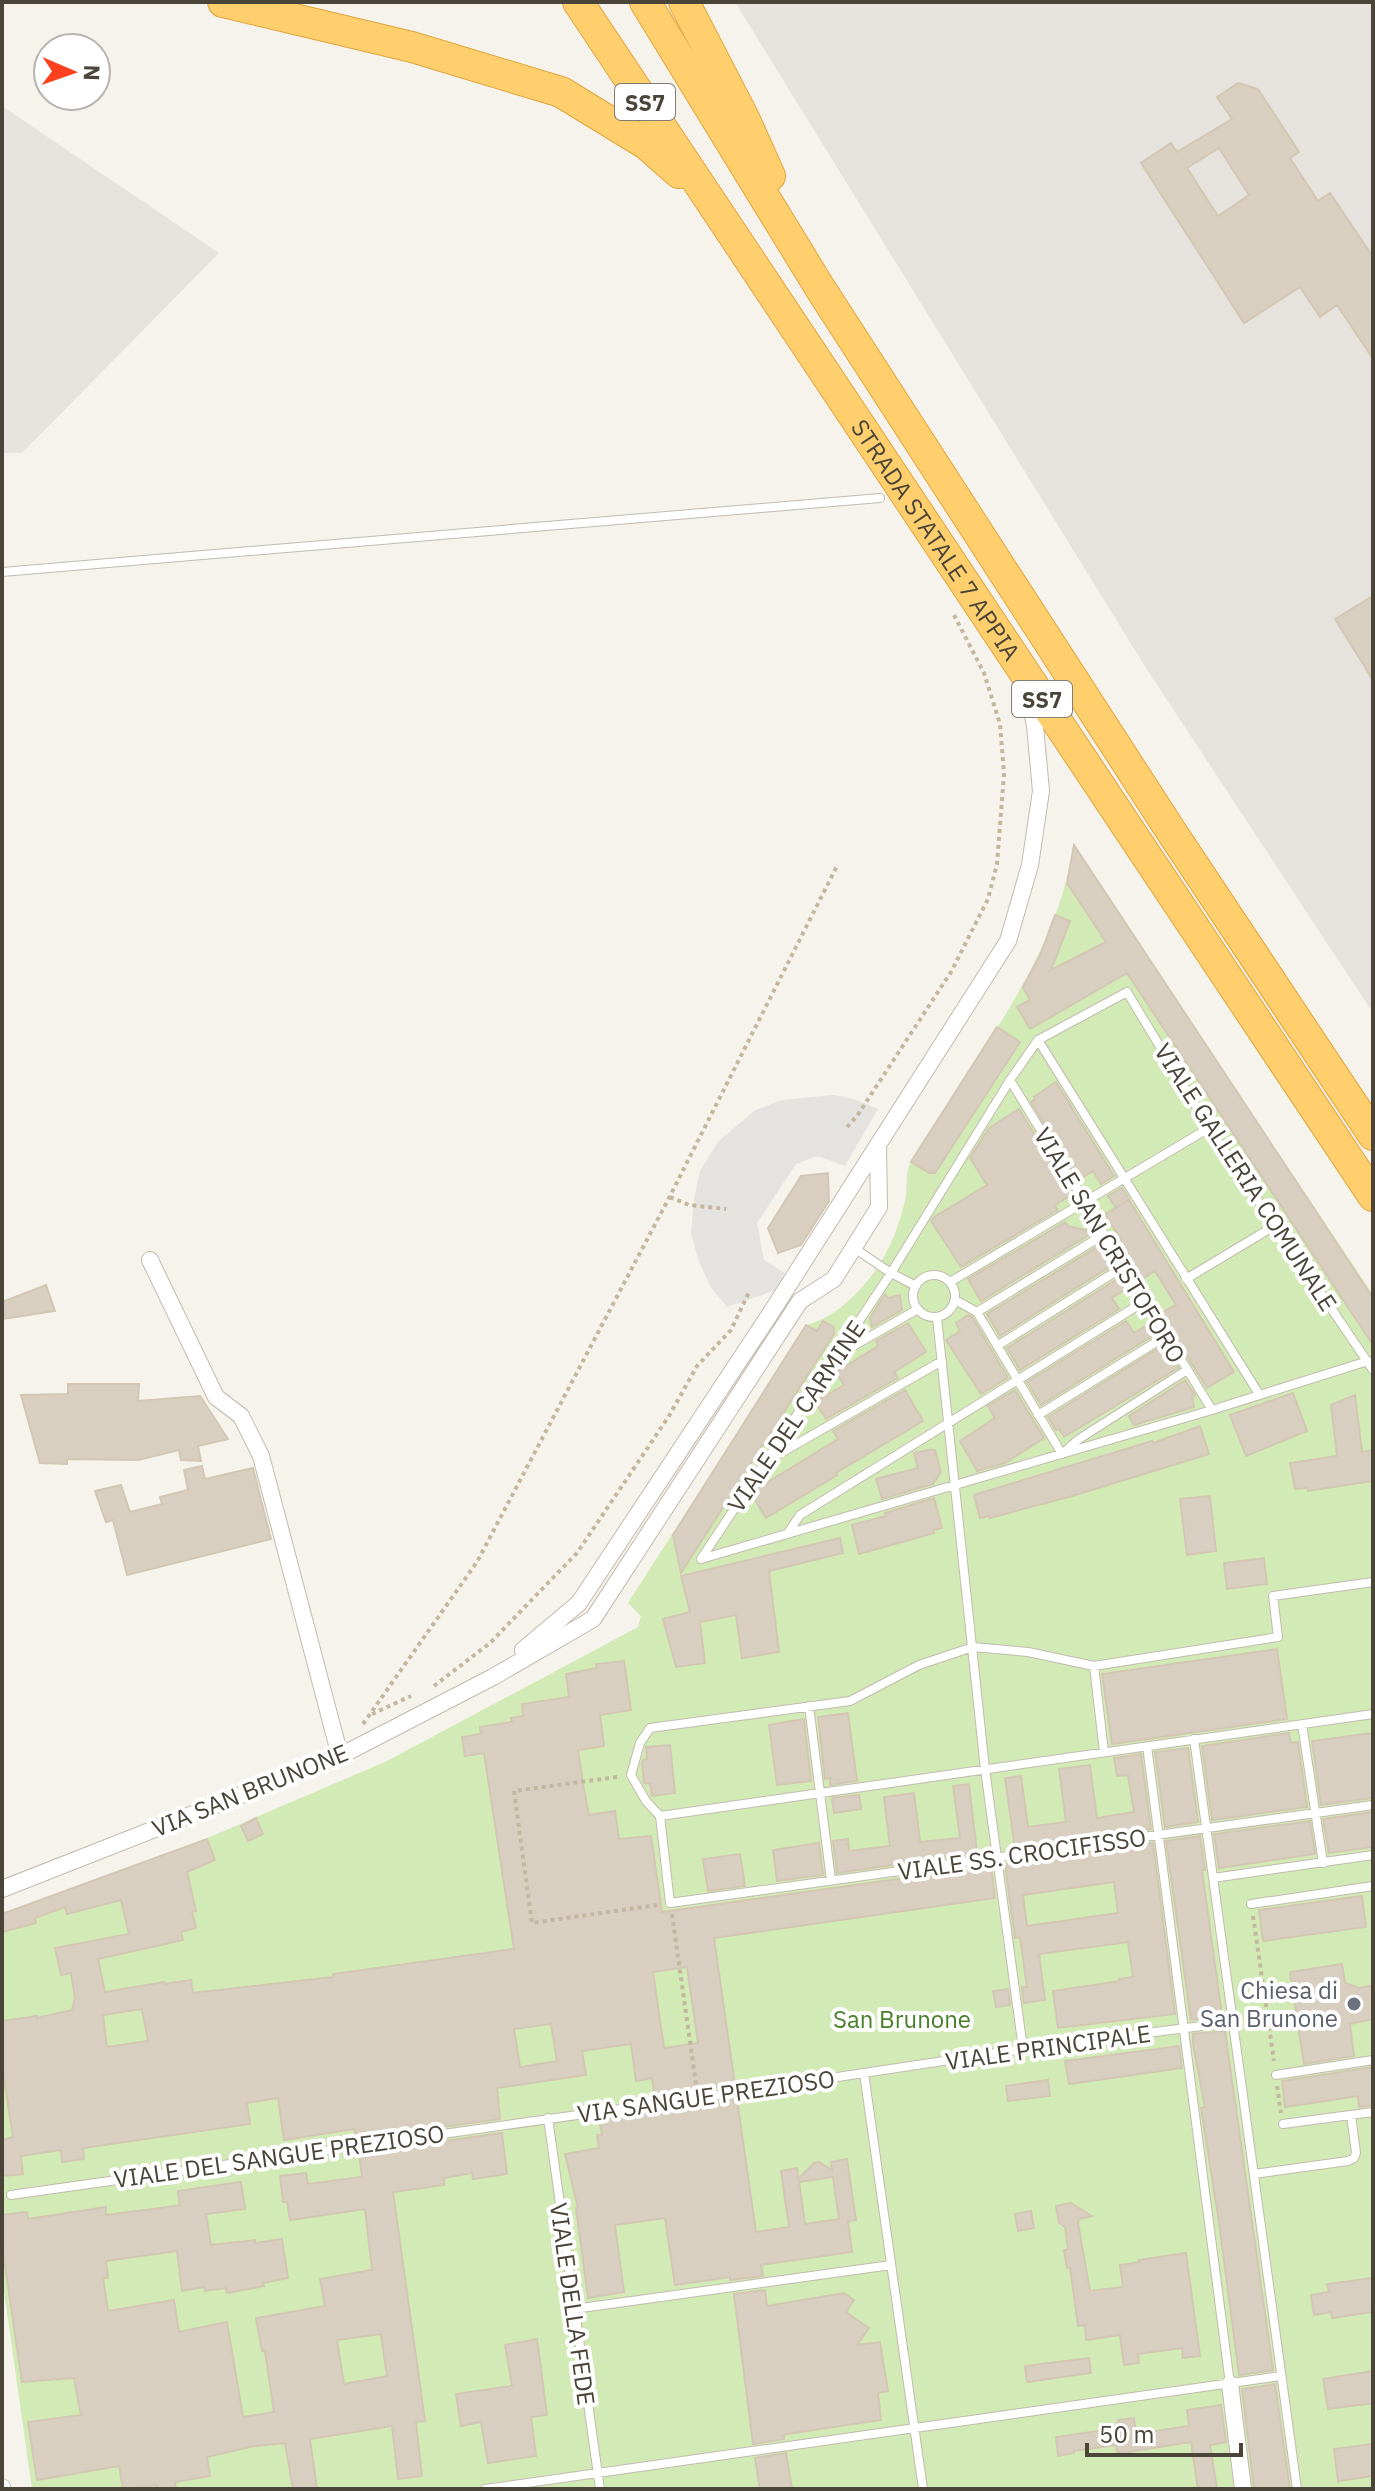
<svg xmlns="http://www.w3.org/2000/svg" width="1375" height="2491" font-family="'IBM Plex Sans',sans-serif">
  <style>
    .industrial { fill: #e6e2dd }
    .green { fill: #d2eab5 }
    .parking { fill: #e5e3e0 }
    .building { fill: #d8cfc1; stroke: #d3c7b4; stroke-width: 2; fill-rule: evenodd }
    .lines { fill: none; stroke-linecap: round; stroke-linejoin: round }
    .lane-casing { stroke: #c2bbae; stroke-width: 10 }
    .street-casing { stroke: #c2bbae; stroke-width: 18 }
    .highway-casing { stroke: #e0a43c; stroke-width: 32 }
    .path { stroke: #c4b79f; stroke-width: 4; stroke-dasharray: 4 4; stroke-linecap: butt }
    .lane { stroke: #fff; stroke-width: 8 }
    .street { stroke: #fff; stroke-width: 16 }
    .highway { stroke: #ffcf6e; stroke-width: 30 }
    .worship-dot { fill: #6b7280; stroke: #fff; stroke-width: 3 }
    .labels { text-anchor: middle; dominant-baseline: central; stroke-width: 8; stroke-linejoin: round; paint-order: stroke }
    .shield { fill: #fff; stroke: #817c74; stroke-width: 2 }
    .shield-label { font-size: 22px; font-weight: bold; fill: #4b4439 }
    .street-label { font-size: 24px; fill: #4b4439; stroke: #fff }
    .worship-label { font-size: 24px; fill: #5b616d; stroke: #fff; text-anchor: end }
    .park-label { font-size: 24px; fill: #4a7f2a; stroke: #fff }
  </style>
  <rect width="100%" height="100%" fill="#f6f3ec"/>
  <path class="industrial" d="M735 2H1373V1013L1146 668Z
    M2 106 219 253 22 453H2Z"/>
  <path class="green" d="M1077 851 1373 1295V2489H32L2 2277V1914L175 1852 387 1761 638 1627 641 1616 628 1603 806 1325C831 1319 853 1299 869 1279 888 1255 900 1226 906 1196 907 1186 906 1175 909 1166 917 1146 939 1118 952 1099 1001 1021 1056 946 1072 854Z"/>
  <path class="parking" d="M833 1095 854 1099 878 1109 845 1166 818 1156 796 1164 757 1223 764 1260 785 1273 774 1291 727 1307 710 1286 698 1259 691 1233 694 1199 700 1171 718 1142 754 1111 781 1100Z"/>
  <path class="building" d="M1238 83 1258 89 1299 152 1290 158 1318 201 1330 193 1373 257V359L1337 305 1320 317 1300 287 1244 323 1141 163 1171 143 1177 152 1232 119 1217 97ZM1219 148 1249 195 1218 216 1187 168Z
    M1373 596V680L1335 619Z
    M1074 845 1373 1298V1345L1127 973 1030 1029 1017 1007 1030 1000 1023 987 1041 953 1055 915 1070 921 1051 970 1106 942 1067 883Z
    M997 1027 1020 1042 935 1173H929L911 1162Z
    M1056 1082 1114 1176 1101 1184 1093 1171 1079 1180 1031 1102 1035 1099 1034 1097Z
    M1019 1109 1067 1187 1065 1189 1070 1196 1055 1205 1058 1210 961 1267 931 1221 934 1217 987 1185 970 1158 989 1128Z
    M828 1173 829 1201 801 1245 778 1253 768 1228 801 1176Z
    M1122 1188 1129 1199 1116 1208 1108 1196Z
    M1129 1200 1234 1372 1207 1388 1162 1316 1163 1312 1176 1305 1155 1271 1140 1280 1114 1236 1120 1238 1105 1214Z
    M1065 1222 1068 1226 1094 1232 981 1301 968 1279Z
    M1102 1244 1114 1264 1000 1336 987 1314Z
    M1122 1276 1129 1287 1112 1298 1119 1309 1020 1370 1007 1348Z
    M46 1285 55 1311 2 1319V1302Z
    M885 1294 888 1298 900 1295 902 1310 872 1327 870 1318Z
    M968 1315 972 1317 1008 1378 981 1394 946 1340 960 1331 956 1323Z
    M823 1321 834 1327V1334L681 1573 673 1535 806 1325 817 1331Z
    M1126 1321 1134 1333 1150 1323 1157 1333 1041 1405 1027 1382Z
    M908 1323 926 1352 894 1372 898 1378 826 1419 815 1402 844 1385 836 1372 878 1346 876 1341Z
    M1164 1345 1178 1368 1064 1437 1059 1429 1056 1430 1048 1417Z
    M1185 1380 1195 1395 1192 1397 1194 1407 1134 1425 1129 1416Z
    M68 1384H139L138 1401 200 1396 228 1439 198 1446 201 1461 181 1460 179 1450 138 1460 67 1459V1464L40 1463 21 1395 68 1394Z
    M905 1390 923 1421 836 1473 837 1475 766 1518 752 1495 755 1490 838 1439 833 1431Z
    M1015 1390 1044 1438 1005 1463 977 1471 960 1441 995 1418 988 1406Z
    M1293 1393 1307 1431 1246 1456 1230 1415Z
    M1355 1395 1362 1452 1373 1450V1481L1308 1491 1307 1488 1295 1489 1290 1463 1337 1456 1331 1405Z
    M1200 1426 1209 1454 1072 1496 990 1518 989 1516 980 1518 974 1495 1152 1441 1153 1443Z
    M928 1450H935L941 1472 933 1484 882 1499 876 1479 918 1468 914 1453Z
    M202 1466 205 1479 253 1468 271 1539 127 1575 113 1520 106 1522 95 1491 121 1485 130 1512 162 1504 160 1497 188 1490 184 1470Z
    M1210 1496 1216 1551 1187 1555 1180 1499Z
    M934 1498 942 1528 933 1530 934 1533 859 1554 852 1525 886 1516 885 1513Z
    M840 1538 843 1553 769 1571 779 1652 742 1658 736 1615 700 1622 705 1663 676 1667 663 1619 690 1612 681 1576Z
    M1264 1558 1267 1584 1227 1589 1224 1563Z
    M1277 1649 1287 1719 1112 1744 1102 1674Z
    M624 1661 631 1710 600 1715 604 1746 578 1750 584 1790 589 1815 615 1811 619 1839 651 1836 662 1912 991 1866 995 1898 714 1938 735 2085 655 2097 652 2078 636 2081 631 2044 582 2051 586 2075 497 2088 500 2119 357 2139 354 2129 284 2140 278 2098 247 2103 250 2124 83 2148 84 2159 62 2162 61 2150 21 2156 23 2174 2 2176V2140L13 2137 2 2065V2021L37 2016V2018L72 2010 75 1998 71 1973 61 1975 55 1948 129 1934 121 1900 67 1914 65 1907 35 1918 36 1923 2 1932V1914L207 1839 215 1860 187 1872 196 1911 192 1912 196 1928 181 1932 183 1940 98 1959 105 1992 164 1982 165 1984 191 1980 193 1993 333 1977V1974L514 1949 484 1753 465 1756 462 1737 481 1734 480 1727 512 1722 511 1718 523 1716 522 1704 569 1697 566 1674 597 1668 596 1664ZM687 1967 698 2043 664 2048 653 1972ZM142 2009 148 2041 107 2047 103 2015ZM551 2024 557 2061 520 2067 514 2029Z
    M848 1713 857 1781 830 1785V1778L825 1779 818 1717Z
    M804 1719 811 1781 777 1785 769 1725Z
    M1289 1733 1291 1743 1298 1742 1307 1807 1212 1820 1202 1746Z
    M1373 1733V1798L1321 1805 1312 1741Z
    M670 1745 675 1793 652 1796 650 1784 644 1783 642 1763 643 1760 647 1759 646 1747Z
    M1188 1748 1198 1822 1165 1827 1155 1752Z
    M1141 1754 1151 1829 1015 1848 1005 1778 1021 1776 1028 1827 1066 1822 1059 1769 1090 1765 1097 1818 1134 1812 1128 1775 1117 1776 1114 1758Z
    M969 1784 977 1853 837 1873 833 1841 848 1839 849 1851 890 1846 884 1797 914 1793 920 1842 960 1838 953 1786Z
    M859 1795 861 1809 834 1813 832 1798Z
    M1373 1812V1847L1329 1853 1323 1819Z
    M256 1818 263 1834 248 1841 241 1826Z
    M1310 1821 1315 1854 1219 1868 1214 1834Z
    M1200 1836 1205 1870H1202L1222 2016 1191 2020 1166 1841Z
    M819 1843 823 1875 777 1881 773 1850Z
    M1153 1843 1175 2014 1058 2028 1053 1991 1120 1981 1119 1979 1133 1977 1128 1942 1039 1954 1045 2000 1024 2003 1022 1987H1027L1020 1937 1015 1938 1005 1864ZM1114 1882 1118 1913 1027 1926 1023 1895Z
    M740 1854 745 1886 708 1891 703 1859Z
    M1362 1896 1366 1927 1263 1941 1259 1910Z
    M1342 1964 1345 1983 1359 1988 1373 1985V2019L1350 2024 1354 2056 1304 2064 1290 1972Z
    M1008 1989 1010 2005 996 2007 993 1991Z
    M1225 2031 1273 2370 1239 2375 1219 2222 1201 2108 1205 2107 1193 2044V2034Z
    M1179 2046 1182 2068 1069 2084 1065 2061Z
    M1373 2067V2105L1359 2107 1358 2096 1285 2107 1282 2081Z
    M1048 2080 1050 2096 1008 2101 1006 2086Z
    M737 2099 756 2232 789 2227 781 2171 797 2168 798 2179 814 2163 819 2162 832 2170 831 2162 847 2159 856 2220 848 2221 852 2252 761 2265 763 2276 730 2280V2277L675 2285 665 2218 615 2225 624 2292 588 2298 576 2208H578L565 2154 599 2148 597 2135H602L599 2119ZM833 2177 839 2219 805 2224 799 2182Z
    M502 2133 507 2174 473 2179 472 2173 444 2178V2185L393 2192 425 2421 416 2422 422 2476 398 2479 392 2426 310 2439 317 2489H293L285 2443 254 2446 207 2457 210 2476 175 2482 176 2489H157V2485L123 2489 119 2466 37 2480 28 2422 81 2415 74 2378 22 2382 2 2245V2215L27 2212 28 2219 106 2207V2215L153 2209 180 2205 178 2191 241 2182 245 2209 206 2214 211 2245 255 2240V2243L282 2239 288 2278 263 2283 264 2286 227 2293 226 2288 205 2291 204 2287 182 2291 177 2251 106 2261 108 2278H103L108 2311 174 2300 179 2332 227 2322 243 2417 274 2412 265 2351H262L256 2318 325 2306 320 2279 372 2270 365 2209 290 2220 287 2202H283L280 2176 306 2173 308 2184 362 2177 359 2153ZM381 2334 387 2376 344 2384 337 2340Z
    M1071 2203 1092 2216 1079 2219 1078 2223 1090 2291 1123 2287 1120 2265 1140 2262 1139 2260 1186 2253 1200 2356 1183 2358 1182 2348 1138 2354 1139 2363 1124 2365 1120 2335 1086 2340 1085 2325 1078 2326 1070 2267 1067 2268 1064 2250 1068 2249 1065 2227 1059 2223 1056 2206Z
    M1031 2211 1034 2228 1018 2231 1015 2214Z
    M1373 2278V2312L1332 2318 1331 2312 1314 2315 1311 2295 1329 2292 1327 2284Z
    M765 2290 767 2306 844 2293 854 2300 846 2312 869 2328 857 2345 880 2342 888 2391 878 2393 881 2420 787 2434 784 2435V2439L753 2444 734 2294Z
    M537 2339 547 2415 531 2417 536 2456 488 2463 481 2422 461 2426 456 2394 512 2386 505 2345Z
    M1089 2358 1091 2373 1027 2382 1025 2366Z
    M1373 2371V2403L1328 2409 1323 2379Z
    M1275 2384 1290 2489H1254L1242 2389Z
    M1221 2405 1226 2442 1210 2445 1217 2489H1198L1191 2442 1122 2453 1117 2452 1116 2445 1074 2451V2453L1058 2456 1056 2437 1119 2428 1118 2420 1134 2418 1136 2434 1189 2426 1187 2410Z
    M1373 2444V2476L1338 2481 1334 2449Z
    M786 2453 792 2489H760L755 2458Z"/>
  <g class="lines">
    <defs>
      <path id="lane" d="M2 572 880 498
        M1038 1040 1259 1394
        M1010 1080 1212 1410
        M854 1248 891 1273 916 1286
        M913 1296a21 21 0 1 1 42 0a21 21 0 1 1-42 0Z
        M1186 1279 1276 1225
        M950 1282 1209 1128
        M955 1300 977 1312 1062 1454 1079 1439 1187 1370
        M977 1312 1103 1235
        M937 1318 985 1769 1023 2049
        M997 1346 1123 1267
        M843 1352 918 1309
        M1038 1415 1166 1336
        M765 1462 942 1361
        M788 1533 800 1515 1145 1301
        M701 1559 891 1273 1010 1080 1038 1040 1127 992 1209 1128 1373 1370
        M701 1559 1212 1410 1368 1361
        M1373 1582 1273 1596 1278 1637 1094 1666 1028 1652 973 1647 919 1665 850 1701 650 1728 640 1743 631 1775 646 1801 660 1816 1373 1714
        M1094 1666 1104 1752
        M809 1706 831 1880
        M1302 1724 1323 1863
        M1194 1739 1297 2489
        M1147 1746 1230 2384
        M660 1816 670 1903 1373 1805
        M1213 1878 1373 1855
        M1251 1904 1373 1886
        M864 2073 923 2489
        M1276 2075 1373 2060
        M548 2118 600 2489
        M1283 2124 1373 2112
        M1254 2174 1348 2161 1354 2158 1356 2153 1351 2115
        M11 2195 698 2098 1023 2049 1233 2022
        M574 2309 891 2265
        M485 2489 1281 2376"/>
      <path id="street" d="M150 1260 216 1397 241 1416 261 1456 340 1756
        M523 1650 579 1603 772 1311 1008 941 1030 865 1041 791 1035 726 1028 691
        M2 1889 340 1756 493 1677 593 1619 800 1301 834 1279 879 1207 878 1147
        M1230 2384 1243 2489
        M2 2487V2489"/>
      <g id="highway">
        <path d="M223 2 412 47 561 92 646 144 679 173"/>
        <path id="s1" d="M578 2 1373 1196"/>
        <path d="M645 2 820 288 1169 828 1373 1135"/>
        <path d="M684 2 744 118 770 176"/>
      </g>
    </defs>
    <use href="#lane" class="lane-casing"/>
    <use href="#street" class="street-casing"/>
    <use href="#highway" class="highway-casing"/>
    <path class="path" d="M847 1127 857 1116 951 972 988 899 997 864 1004 774 1000 724 984 673 954 615
      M670 1197 689 1205 726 1209
      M434 1686 490 1643 577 1553 669 1416 697 1366 731 1330 749 1292
      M372 1714 411 1696
      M363 1724 477 1562 670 1196 837 866
      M617 1777 514 1791 532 1923 657 1905
      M672 1914 696 2084
      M1253 1916 1274 2061
      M1277 2086 1281 2113"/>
    <use href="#lane" class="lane"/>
    <use href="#street" class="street"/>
    <use href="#highway" class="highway"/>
  </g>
  <circle class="worship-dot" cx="1354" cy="2004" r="8"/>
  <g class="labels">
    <g class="shield">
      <rect x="615" y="84" width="60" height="36" rx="6"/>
      <rect x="1012" y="681" width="60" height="36" rx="6"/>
    </g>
    <g class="shield-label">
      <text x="645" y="102">SS7</text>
      <text x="1042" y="699">SS7</text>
    </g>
    <g class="street-label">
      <text stroke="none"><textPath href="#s1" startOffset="646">STRADA STATALE 7 APPIA</textPath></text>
      <text transform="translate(1246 1177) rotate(57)">VIALE GALLERIA COMUNALE</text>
      <text transform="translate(1110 1245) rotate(59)">VIALE SAN CRISTOFORO</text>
      <text transform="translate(796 1416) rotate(-56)">VIALE DEL CARMINE</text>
      <text transform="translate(250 1790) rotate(-22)">VIA SAN BRUNONE</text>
      <text transform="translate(1022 1854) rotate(-8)">VIALE SS. CROCIFISSO</text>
      <text transform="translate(1048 2047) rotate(-8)">VIALE PRINCIPALE</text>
      <text transform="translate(706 2096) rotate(-8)">VIA SANGUE PREZIOSO</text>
      <text transform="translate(279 2156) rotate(-8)">VIALE DEL SANGUE PREZIOSO</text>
      <text transform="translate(573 2304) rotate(82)">VIALE DELLA FEDE</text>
    </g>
    <g class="worship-label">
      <text x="1338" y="1990">Chiesa di<tspan x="1338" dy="28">San Brunone</tspan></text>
    </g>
    <g class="park-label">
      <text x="902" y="2019">San Brunone</text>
    </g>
  </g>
  <rect width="1375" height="2491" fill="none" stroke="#4b4439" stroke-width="8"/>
  <g transform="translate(72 72) rotate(92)"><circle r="38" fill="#ffffff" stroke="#b7b4b0" stroke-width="2"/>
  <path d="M0-6L14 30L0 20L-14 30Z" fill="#fc3f1d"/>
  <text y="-12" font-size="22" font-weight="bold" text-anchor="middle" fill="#4b4439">N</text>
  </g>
  <path d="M1087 2443v12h154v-12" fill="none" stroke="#4b4439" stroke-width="4"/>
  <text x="1099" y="2443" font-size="24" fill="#4b4439" stroke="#ffffff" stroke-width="6" paint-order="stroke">50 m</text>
</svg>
